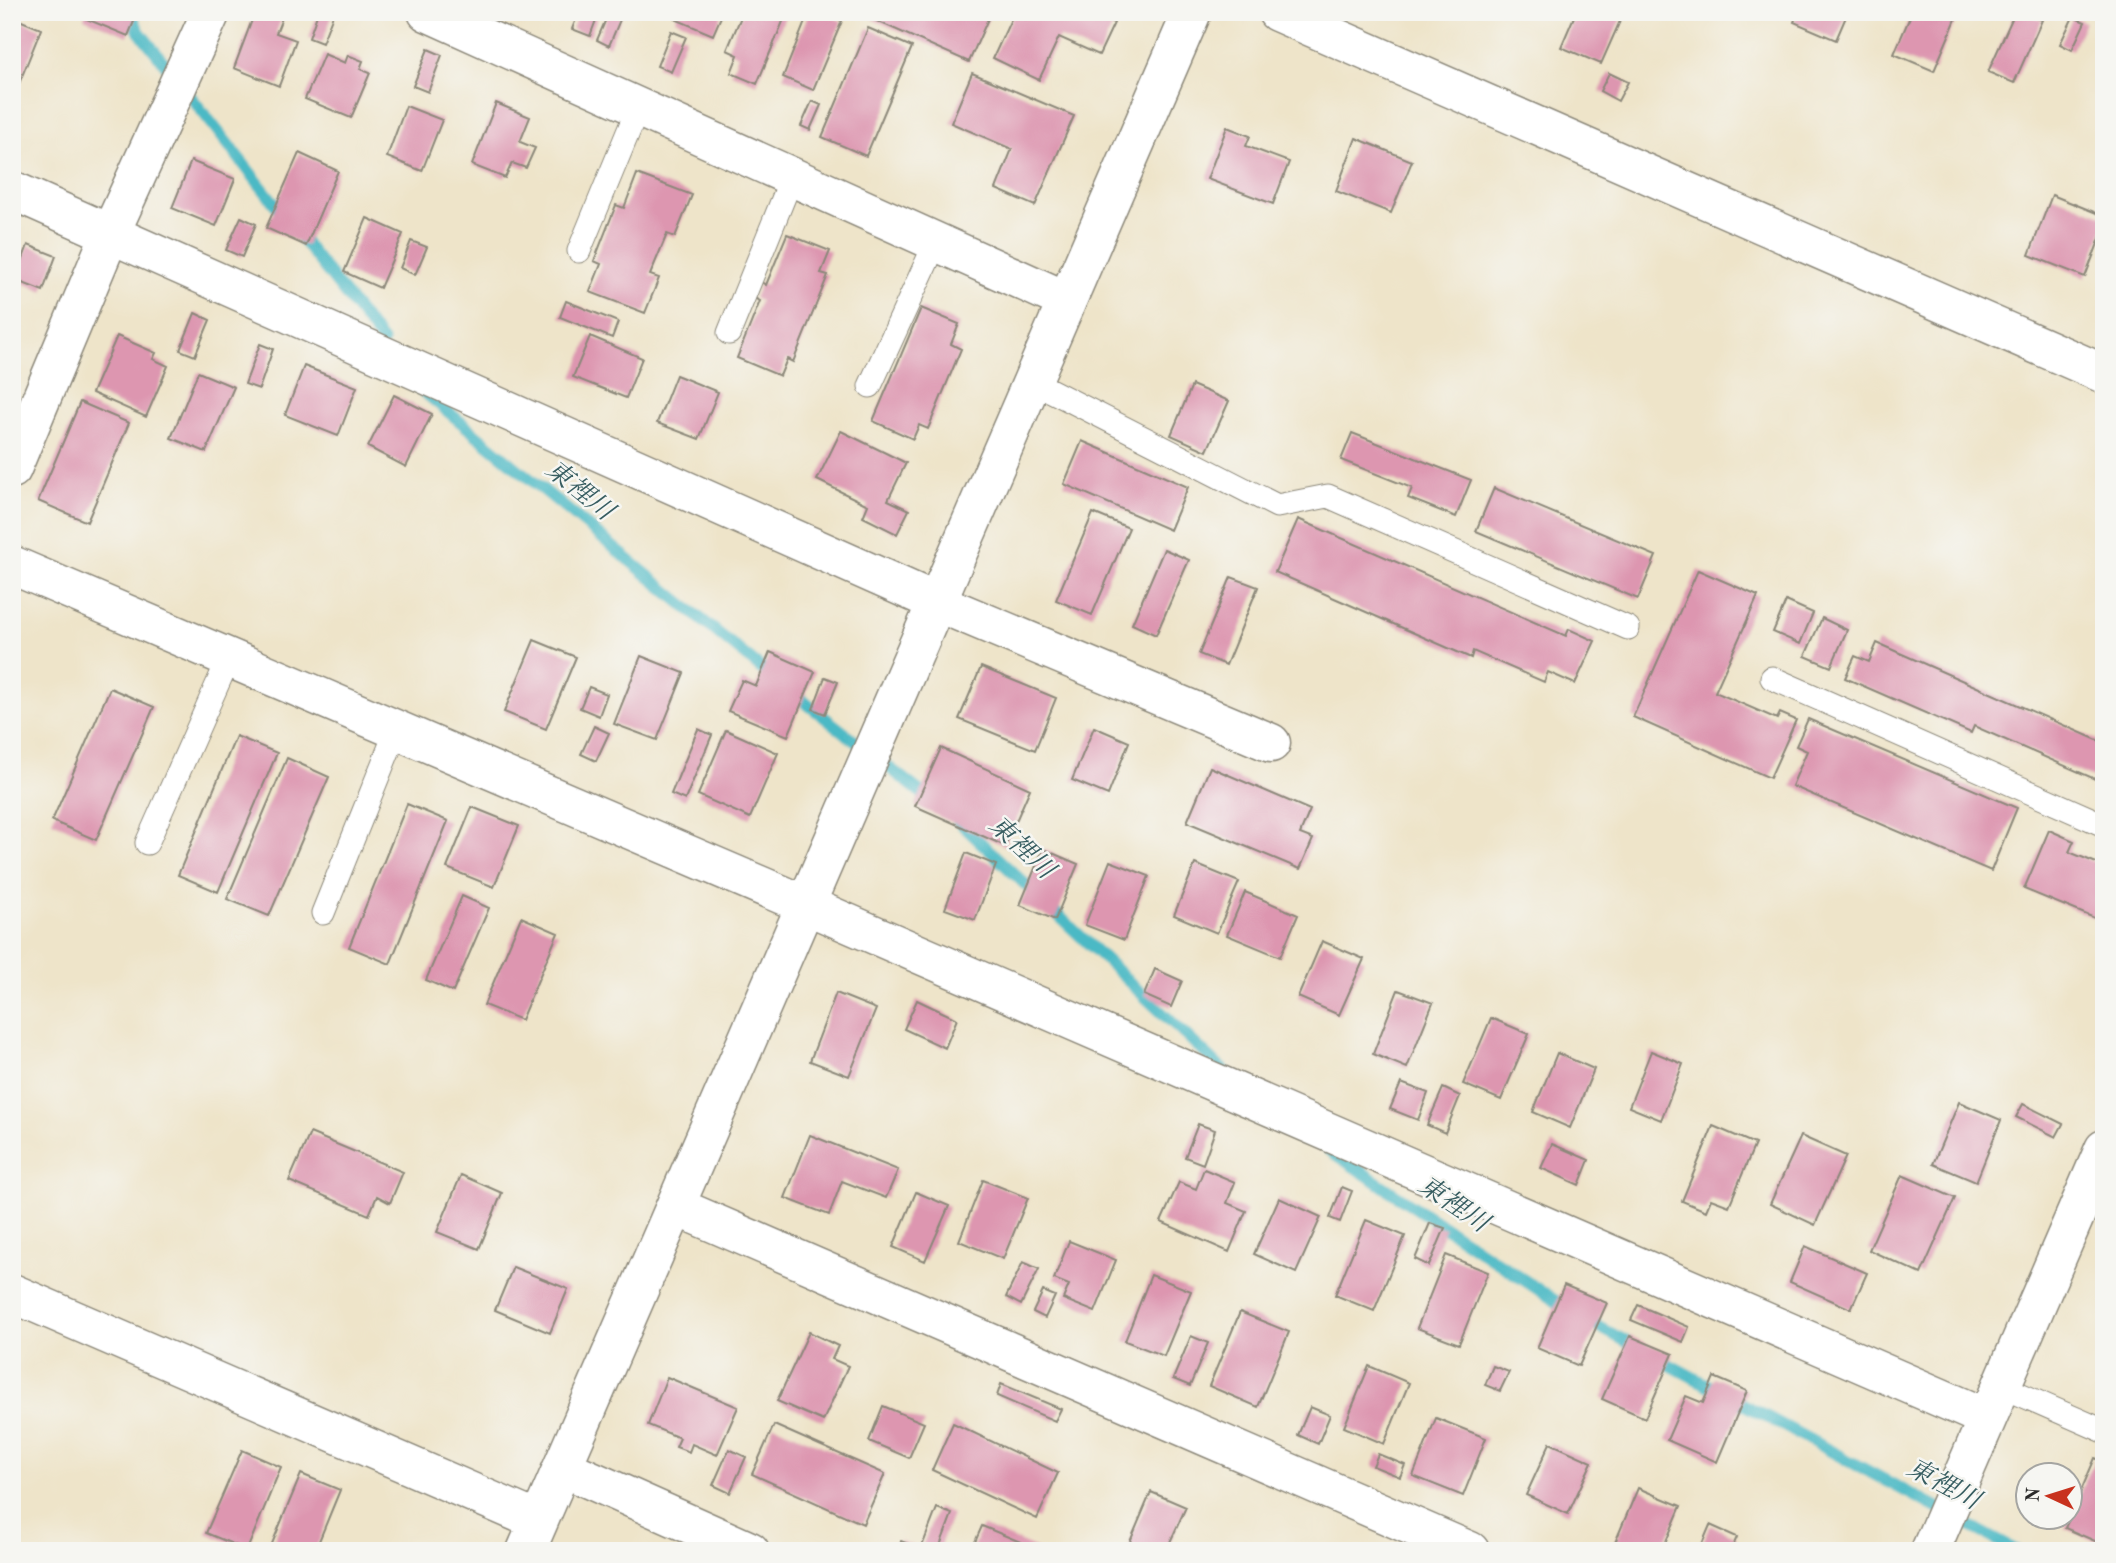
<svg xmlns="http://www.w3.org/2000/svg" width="2116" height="1563" font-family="'Old Standard TT','Noto Serif JP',serif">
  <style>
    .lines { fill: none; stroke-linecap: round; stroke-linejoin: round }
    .stream { stroke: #4cb9c5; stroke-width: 12 }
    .building { fill: #dd96b0 }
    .lane-casing { stroke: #8c887a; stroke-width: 25 }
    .street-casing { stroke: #8c887a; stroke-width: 41 }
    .lane { stroke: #fff; stroke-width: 23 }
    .street { stroke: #fff; stroke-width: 38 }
    .labels { text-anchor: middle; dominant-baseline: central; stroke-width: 5; stroke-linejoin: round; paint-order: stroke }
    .water-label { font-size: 26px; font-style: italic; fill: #375d61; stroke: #f6f6f2 }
  </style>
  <rect width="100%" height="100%" fill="#f6f6f2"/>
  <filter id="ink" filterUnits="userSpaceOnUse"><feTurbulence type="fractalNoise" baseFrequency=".0143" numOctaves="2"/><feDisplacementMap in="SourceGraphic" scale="14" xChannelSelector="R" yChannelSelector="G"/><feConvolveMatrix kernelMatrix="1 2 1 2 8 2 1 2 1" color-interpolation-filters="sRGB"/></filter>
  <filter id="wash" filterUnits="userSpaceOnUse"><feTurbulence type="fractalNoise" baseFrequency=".00686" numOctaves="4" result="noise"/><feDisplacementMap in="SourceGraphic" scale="28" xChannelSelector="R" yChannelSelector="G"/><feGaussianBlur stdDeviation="1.57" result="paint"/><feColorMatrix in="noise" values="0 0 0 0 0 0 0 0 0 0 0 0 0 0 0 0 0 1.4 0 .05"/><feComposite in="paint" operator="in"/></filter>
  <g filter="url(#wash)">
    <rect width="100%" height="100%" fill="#eee4c9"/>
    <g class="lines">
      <path class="stream" d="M130 12 139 31 286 218
        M297 233 383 342
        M418 387 774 679
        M792 692 932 801
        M958 821 1225 1072
        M1329 1150 1575 1314 2017 1551"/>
    </g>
    <g id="blocks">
      <path class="building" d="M86 12H138L128 36 84 18Z
        M255 12 282 18 276 33 296 40 279 86 234 68Z
        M318 12H334L322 43 309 38Z
        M579 12H599L590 36 572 29Z
        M609 12 622 15 609 46 597 40Z
        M678 12H723L713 35 675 19Z
        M743 12H787L757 84 731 73 738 55 727 50Z
        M809 12H821L842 21 813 90 783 77Z
        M875 12H991L969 62 872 19Z
        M1002 12H1092L1114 23 1099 55 1059 37 1039 80 993 58 1012 17Z
        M1576 12H1624L1601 64 1561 47Z
        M1798 12H1848L1836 40 1794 22Z
        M1912 12H1959L1934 71 1894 54Z
        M2015 12H2024L2042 20 2014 83 1988 72Z
        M12 17 41 29 12 101Z
        M2073 17 2085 22 2072 50 2060 44Z
        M868 28 912 47 866 156 822 137Z
        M671 31 686 37 671 72 657 66Z
        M428 49 442 55 428 92 413 86Z
        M324 54 345 63 348 55 363 61 360 69 370 73 351 118 305 99Z
        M972 73 1074 116 1035 206 996 189 1012 149 951 123Z
        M1609 73 1628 82 1618 101 1600 91Z
        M812 101 821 105 810 130 801 126Z
        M496 103 530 117 520 142 535 148 526 168 512 163 505 178 472 165Z
        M406 106 442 120 422 171 387 157Z
        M1227 127 1250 136 1246 146 1289 162 1273 204 1207 179Z
        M1356 138 1412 161 1391 213 1336 191Z
        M299 153 338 171 306 246 266 228Z
        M191 161 235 179 216 226 172 208Z
        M637 174 692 195 675 237 667 234 650 275 659 278 645 313 590 292 601 264 594 261 616 205 624 208Z
        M2052 195 2104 216V228L2085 277 2029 255Z
        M241 217 256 224 242 257 226 250Z
        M367 218 403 234 380 288 344 272Z
        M787 234 830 251 821 273 828 275 793 362 787 359 780 376 737 358 760 301 754 298 761 282 766 285Z
        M411 241 427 247 415 275 400 268Z
        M28 245 56 256 43 291 15 280Z
        M566 301 618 322 612 338 560 317Z
        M921 308 959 324 951 344 961 349 928 429 919 425 913 439 873 421Z
        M195 313 210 320 195 356 180 350Z
        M117 336 156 353 153 359 168 366 146 417 92 393Z
        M590 336 642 358 626 398 573 377Z
        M260 344 273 349 259 389 245 384Z
        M304 366 357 387 338 436 285 415Z
        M198 372 234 387 206 452 171 438Z
        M676 375 718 392 699 439 657 423Z
        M1192 385 1229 401 1207 451 1171 435Z
        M394 395 432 414 406 467 368 447Z
        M80 402 129 423 87 522 38 501Z
        M841 431 906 463 888 500 909 510 897 534 863 517 868 505 817 480Z
        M1352 433 1471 480 1456 517 1408 498 1412 488 1341 460Z
        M1082 441 1188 487 1170 530 1064 484Z
        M1494 488 1656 556 1638 599 1476 531Z
        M1093 513 1129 528 1092 615 1056 600Z
        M1298 519 1566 636 1569 629 1595 641 1575 684 1548 672 1544 682 1473 651 1471 658 1275 572Z
        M1164 549 1189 560 1156 635 1132 624Z
        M1698 570 1758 596 1715 692 1777 719 1780 713 1796 720 1770 778 1633 717Z
        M1231 577 1258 587 1226 665 1199 654Z
        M1786 601 1813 613 1800 644 1773 632Z
        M1822 618 1847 630 1831 667 1805 656Z
        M534 640 576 657 546 729 504 712Z
        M1877 643 2104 743V783L1974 726 1971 733 1845 678 1855 656 1869 662Z
        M770 652 815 672 788 736 728 711 742 680 756 686Z
        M641 656 684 673 657 740 614 724Z
        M981 667 1056 698 1035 750 959 719Z
        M825 677 838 682 825 714 813 709Z
        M589 687 607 694 599 716 580 708Z
        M110 688 154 707 96 840 52 821Z
        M1808 719 2017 808 1991 871 1792 786 1807 751 1796 746Z
        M594 726 609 733 596 761 581 754Z
        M1094 727 1129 742 1108 795 1072 780Z
        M698 729 712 735 685 800 671 794Z
        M726 730 778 753 750 818 698 795Z
        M236 736 277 753 218 892 178 875Z
        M941 748 1030 789 1005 846 915 806Z
        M287 758 329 777 269 916 227 899Z
        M1210 767 1310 810 1300 834 1313 839 1300 869 1187 822Z
        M407 804 448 821 390 964 349 947Z
        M472 807 519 826 494 887 447 868Z
        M2049 830 2074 841 2069 852 2104 866V922L2024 889Z
        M1043 849 1078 864 1055 920 1020 905Z
        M966 853 996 865 975 920 945 909Z
        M1110 861 1149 876 1124 940 1085 925Z
        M1195 864 1239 882 1217 933 1174 915Z
        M1245 892 1298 915 1280 957 1227 935Z
        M462 896 489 908 453 992 426 980Z
        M521 917 558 933 521 1020 484 1005Z
        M1322 941 1364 959 1339 1015 1298 997Z
        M1155 969 1182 981 1171 1007 1144 995Z
        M1398 990 1433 1003 1407 1068 1373 1054Z
        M836 993 876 1009 849 1076 810 1061Z
        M917 1000 957 1019 945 1048 904 1029Z
        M1491 1018 1529 1034 1501 1100 1463 1084Z
        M1651 1051 1683 1064 1661 1120 1629 1107Z
        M1557 1053 1594 1069 1570 1128 1533 1112Z
        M1401 1083 1428 1093 1418 1120 1390 1109Z
        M1443 1088 1460 1096 1445 1133 1427 1125Z
        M1959 1102 2001 1120 1976 1182 1933 1164Z
        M2023 1104 2063 1124 2056 1137 2016 1117Z
        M1198 1124 1215 1130 1203 1164 1185 1157Z
        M1713 1126 1755 1144 1729 1206 1711 1199 1706 1211 1682 1201Z
        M310 1133 403 1172 390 1203 377 1196 369 1215 289 1181Z
        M810 1135 898 1170 886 1198 842 1181 829 1215 785 1198Z
        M1801 1136 1846 1156 1815 1225 1770 1204Z
        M1552 1144 1589 1160 1579 1185 1541 1168Z
        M1204 1169 1235 1182 1227 1203 1246 1211 1229 1252 1161 1222 1179 1182 1196 1189Z
        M461 1175 502 1193 479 1249 437 1232Z
        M1902 1175 1955 1198 1921 1274 1869 1250Z
        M983 1180 1028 1198 1003 1259 959 1241Z
        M1342 1187 1352 1191 1340 1222 1330 1218Z
        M916 1192 949 1206 925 1261 893 1247Z
        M1279 1198 1321 1217 1296 1273 1254 1254Z
        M1366 1220 1405 1236 1374 1311 1335 1295Z
        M1430 1223 1445 1228 1429 1266 1415 1259Z
        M1069 1241 1116 1260 1095 1312 1063 1299 1069 1285 1054 1279Z
        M1805 1246 1867 1273 1851 1309 1790 1282Z
        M1446 1255 1488 1272 1459 1344 1417 1328Z
        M1023 1262 1039 1269 1021 1305 1006 1297Z
        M513 1267 568 1289 550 1333 495 1310Z
        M1151 1275 1191 1291 1164 1356 1125 1341Z
        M1564 1285 1607 1303 1579 1366 1537 1348Z
        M1043 1291 1055 1296 1045 1318 1033 1312Z
        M1638 1305 1689 1327 1683 1342 1631 1320Z
        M1240 1312 1289 1332 1258 1407 1209 1386Z
        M809 1332 838 1346 832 1359 848 1366 823 1421 777 1401Z
        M1191 1336 1208 1343 1190 1386 1173 1379Z
        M1630 1336 1673 1354 1645 1418 1602 1399Z
        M1369 1366 1409 1383 1384 1444 1344 1427Z
        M1493 1366 1509 1372 1500 1391 1485 1385Z
        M667 1377 738 1407 717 1455 692 1444 689 1452 676 1447 680 1438 648 1425Z
        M1714 1377 1747 1391 1717 1462 1667 1440 1686 1396 1703 1403Z
        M1001 1384 1061 1409 1055 1421 997 1396Z
        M883 1406 924 1423 909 1458 869 1441Z
        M1310 1407 1330 1415 1318 1444 1298 1435Z
        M1436 1418 1486 1438 1463 1496 1413 1476Z
        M953 1423 1058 1473 1037 1519 932 1470Z
        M774 1425 885 1474 863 1524 752 1474Z
        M1550 1443 1592 1462 1568 1514 1526 1495Z
        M729 1449 746 1457 730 1493 713 1485Z
        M242 1450 281 1467 247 1550 206 1533Z
        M1378 1454 1405 1465 1400 1477 1373 1466Z
        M2095 1458 2104 1462V1545L2065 1528Z
        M301 1474 340 1490 315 1551H269Z
        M1638 1488 1681 1506 1662 1551H1629L1614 1545Z
        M1151 1492 1186 1507 1166 1551H1144L1129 1544Z
        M937 1508 952 1514 938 1551H897L901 1541 921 1549Z
        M1710 1525 1737 1537 1731 1551H1699Z
        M982 1526 1042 1551H971Z"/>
    </g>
  </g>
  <g filter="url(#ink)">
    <use href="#blocks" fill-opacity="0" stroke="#8c887a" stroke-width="2"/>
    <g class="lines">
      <defs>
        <path id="lane" d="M579 251 638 108
          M729 333 792 177
          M1032 381 1277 506 1328 496 1628 628
          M870 386 936 242
          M1772 678 2104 825
          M147 843 229 658
          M323 913 397 729
          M2001 1386 2104 1431"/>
        <path id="street" d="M427 12 1067 301
          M1277 12 2104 374
          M12 190 936 602 1271 743
          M12 469 111 232 211 12
          M12 565 806 905 1987 1418
          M677 1207 1470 1551
          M12 1293 538 1521
          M564 1468 750 1551
          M526 1551 1192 12
          M1930 1551 2104 1149"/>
      </defs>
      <use href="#lane" class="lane-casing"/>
      <use href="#street" class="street-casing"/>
      <use href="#lane" class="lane"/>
      <use href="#street" class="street"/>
    </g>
  </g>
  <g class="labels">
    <g class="water-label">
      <text transform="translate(579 491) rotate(39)">東裡川</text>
      <text transform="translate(1021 848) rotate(43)">東裡川</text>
      <text transform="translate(1453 1205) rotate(34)">東裡川</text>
      <text transform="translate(1943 1485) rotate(28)">東裡川</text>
    </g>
  </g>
  <rect width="2116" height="1563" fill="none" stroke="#f6f6f2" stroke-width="42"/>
  <g transform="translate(2049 1496) rotate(274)"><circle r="33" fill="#f6f6f2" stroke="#a5a5a2" stroke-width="2"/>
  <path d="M0-5L12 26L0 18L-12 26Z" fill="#c8321e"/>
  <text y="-10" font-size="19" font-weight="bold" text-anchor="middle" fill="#2b2b2b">N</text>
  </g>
</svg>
